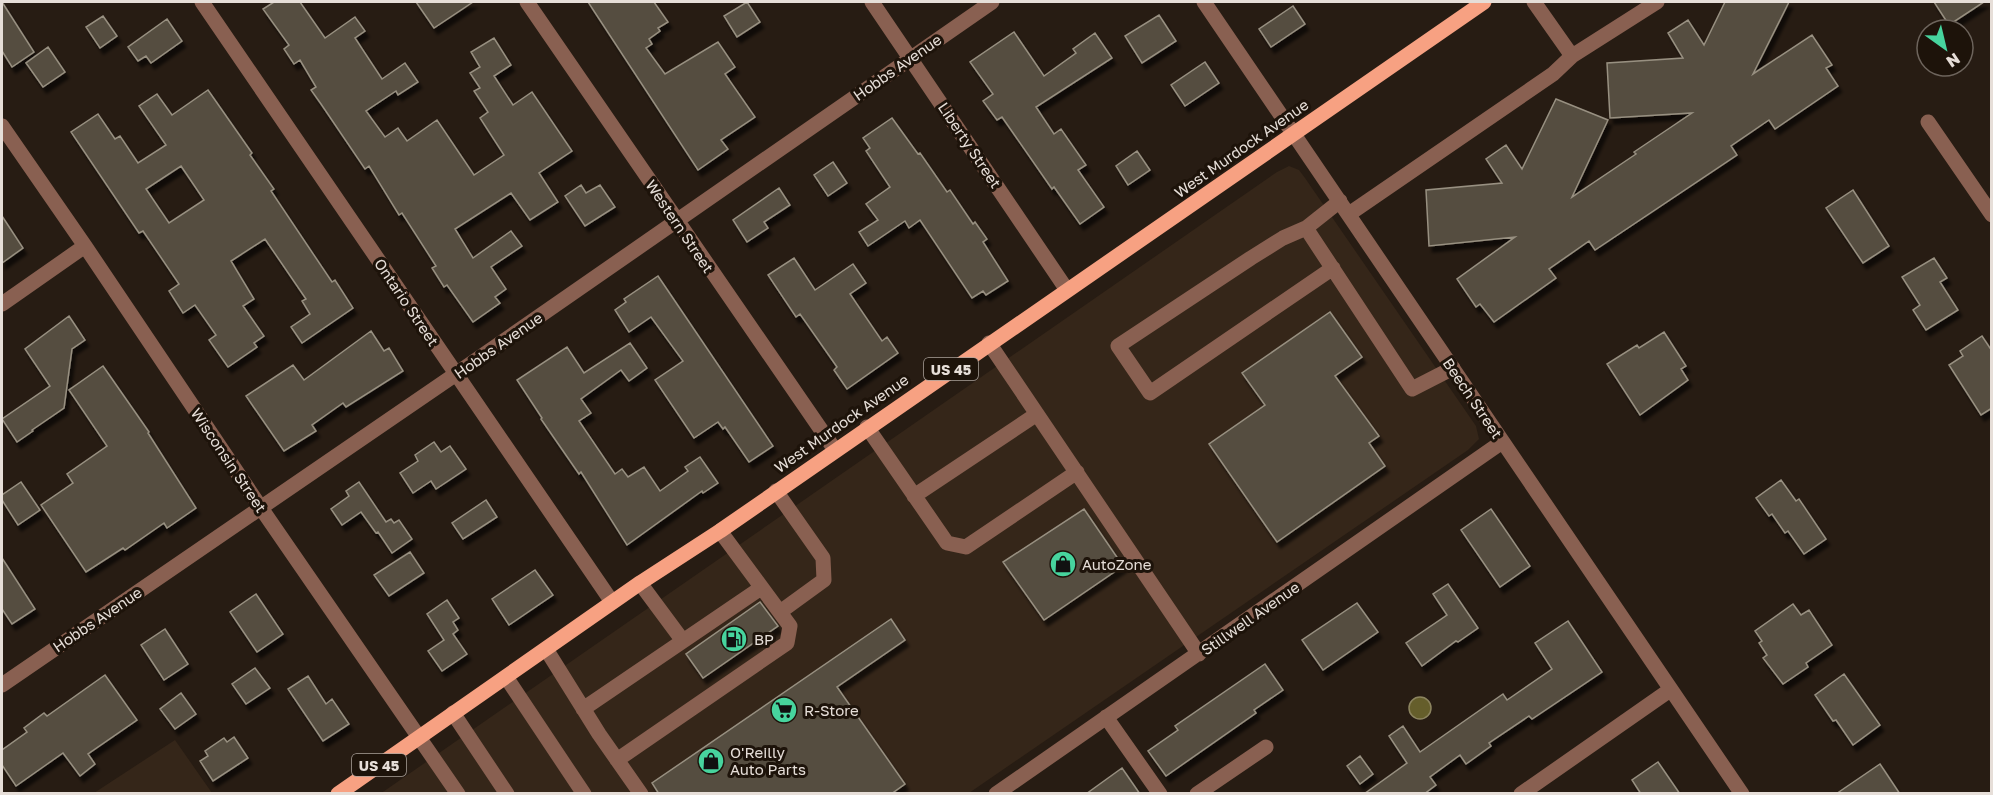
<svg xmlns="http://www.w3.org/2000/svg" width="1993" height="795" font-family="'Golos Text',sans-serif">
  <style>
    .built { fill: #352619 }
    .water { fill: #655e2b; stroke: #8c845f; stroke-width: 1.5 }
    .building { fill: #544d40; stroke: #989081; stroke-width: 1.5; fill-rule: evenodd; filter: url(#shadow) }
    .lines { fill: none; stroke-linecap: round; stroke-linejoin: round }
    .minor { stroke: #896051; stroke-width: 15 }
    .major { stroke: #f7a182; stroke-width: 15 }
    .labels { text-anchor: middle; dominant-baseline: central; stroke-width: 6; stroke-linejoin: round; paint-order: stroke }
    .shield { fill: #1d130a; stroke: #aaa19a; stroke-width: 1.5 }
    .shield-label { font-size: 14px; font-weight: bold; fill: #e6ded8 }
    .street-label { font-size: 15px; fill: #e6ded8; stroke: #1d130a }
    .poi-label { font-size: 15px; fill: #e6ded8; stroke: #1d130a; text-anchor: start }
  </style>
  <defs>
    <filter id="shadow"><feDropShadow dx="3.5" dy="6" stdDeviation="1.5" flood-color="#0009"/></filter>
  </defs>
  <rect width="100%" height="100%" fill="#271c13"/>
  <path class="built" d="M1289 166 1299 170 1305 178 1476 426 1479 439 1468 450 969 793 380 794 1277 172Z
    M175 740 212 793H94Z"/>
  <path class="water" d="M1409 708a11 11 0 1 1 22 0a11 11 0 1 1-22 0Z"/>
  <path class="building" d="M2 2 34 52 12 67 2 51Z
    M274 2H300L325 38 355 17 365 31 355 38 382 79 405 63 418 82 398 95 396 91 366 111 385 137 398 128 407 141 437 120 474 175 504 155 480 118 488 112 474 91 480 88 470 73 480 67 471 52 494 38 511 65 494 76 513 105 532 92 572 151 539 173 558 202 530 220 511 193 455 229 473 258 511 231 522 246 491 267 506 289 495 297 500 303 473 322 447 285 444 287 432 268 436 266 402 213 399 215 369 166 365 169 321 104 311 90 316 87 300 60 294 64 284 49 289 45 263 9Z
    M416 2H473L434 28Z
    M588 2H654L668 22 658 28 660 31 649 39 652 44 646 48 665 74 718 42 735 67 725 74 755 117 721 140 728 149 698 170Z
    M747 2 760 22 737 37 724 16Z
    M1725 2H1789L1753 74 1812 35 1832 65 1826 68 1838 86 1775 129 1769 120 1731 146 1737 155 1595 250 1589 241 1549 269 1556 278 1494 322 1480 304 1476 307 1457 279 1515 237 1429 246 1426 190 1502 183 1486 159 1506 145 1522 169 1556 99 1608 120 1572 197 1636 154 1634 152 1692 113 1610 118 1607 63 1683 58 1668 33 1688 20 1704 45Z
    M1934 2H1984L1949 25Z
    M1293 6 1305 24 1271 47 1259 29Z
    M1159 15 1176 41 1142 63 1125 36Z
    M103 16 117 36 100 48 86 27Z
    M167 19 182 41 151 63 146 56 138 61 128 47Z
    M1014 32 1044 76 1076 53 1073 49 1095 33 1112 58 1036 107 1054 134 1061 129 1086 165 1078 170 1104 207 1080 224 1054 187 1052 189 1002 117 997 120 983 101 993 94 970 62Z
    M48 47 65 72 43 87 26 63Z
    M1205 62 1219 83 1185 106 1171 85Z
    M208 90 252 153 250 155 274 189 271 191 332 282 335 280 353 308 302 343 291 327 310 314 302 301 306 299 265 239 231 261 254 299 243 306 264 336 254 343 257 347 228 367 209 340 216 335 195 305 183 313 169 291 179 284 143 231 139 233 71 132 98 114 115 139 120 136 138 163 166 145 139 106 157 94 172 115ZM181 166 204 200 169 223 146 189Z
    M892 118 918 154 920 153 947 192 950 190 973 224 975 222 987 239 983 242 1008 281 986 295 983 291 972 298 920 220 909 228 905 221 868 246 859 232 878 220 866 204 890 187 866 151 870 148 863 138Z
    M1137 151 1150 170 1128 185 1116 166Z
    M833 162 847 183 828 196 814 175Z
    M581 185 586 193 600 185 615 207 585 226 565 196Z
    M779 188 790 205 764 222 768 228 747 242 733 220Z
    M1853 190 1889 246 1863 263 1826 208Z
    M2 216 23 248 2 263Z
    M794 258 815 290 853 264 866 283 850 294 882 341 887 337 898 353 847 389 834 370 837 367 800 314 796 317 768 275Z
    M1934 258 1947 278 1940 282 1958 310 1926 330 1913 310 1920 305 1902 277Z
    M658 276 773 446 749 462 725 427 723 429 718 422 694 438 655 380 683 361 651 317 629 332 615 310 626 302 624 299Z
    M1330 312 1362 357 1335 376 1379 436 1369 443 1385 466 1277 542 1209 444 1265 405 1242 373Z
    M69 316 85 340 72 349 64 408 32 430 33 431 17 442 2 419 50 386 25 349Z
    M371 331 384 351 389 348 403 371 346 407 343 403 312 425 316 431 284 451 246 396 293 365 304 380Z
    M1664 332 1686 366 1681 369 1688 380 1640 415 1607 364 1637 345 1639 348Z
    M1982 336 1992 351V408L1981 415 1949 365 1963 356 1960 351Z
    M630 343 647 368 629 381 621 370 581 399 591 413 579 421 615 474 622 469 628 477 644 467 660 491 688 471 685 467 700 457 718 483 703 493 702 491 627 545 581 472 579 474 541 419 542 418 517 380 567 347 584 373Z
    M103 366 149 432 148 433 196 508 167 528 164 523 125 550 123 548 86 572 41 505 73 483 67 474 107 446 69 390Z
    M434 442 441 452 450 446 466 469 436 489 431 481 413 493 400 473 418 461 415 455Z
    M1781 480 1796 501 1799 499 1826 539 1804 554 1788 531 1785 533 1772 514 1769 516 1756 498Z
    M21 482 40 510 18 525 2 500V495Z
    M359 482 386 522 391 519 394 523 399 520 412 539 392 553 378 532 376 533 361 512 342 525 331 509 349 496 346 491Z
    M486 500 497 517 463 539 452 523Z
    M1084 509 1123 566 1044 620 1003 562Z
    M1491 509 1530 566 1500 587 1461 530Z
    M410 552 424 573 389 596 374 575Z
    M2 558 35 609 12 624 2 609Z
    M535 570 553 595 509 625 492 599Z
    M1448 584 1478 628 1458 642 1456 641 1422 666 1406 643 1447 615 1433 594Z
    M256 594 283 634 257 652 230 612Z
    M447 600 459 618 453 622 458 630 453 634 467 654 442 671 428 651 444 640 427 614Z
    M760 602 778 626 703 678 686 654Z
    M1357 603 1378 632 1323 670 1302 640Z
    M1793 604 1801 615 1809 610 1832 645 1806 663 1808 667 1783 684 1763 658 1767 655 1759 643 1762 641 1755 631Z
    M891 619 905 640 837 687 905 784 891 794H659L652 783Z
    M1568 621 1602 672 1532 719 1529 716 1489 743 1491 746 1466 764 1460 755 1430 777 1436 785 1424 794H1364L1407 763 1389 736 1403 726 1420 752 1503 694 1507 700 1552 669 1535 643Z
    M165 629 188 664 164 680 141 645Z
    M1265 664 1283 690 1254 710 1256 713 1166 776 1148 751 1178 730 1175 726Z
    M255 668 270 688 246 704 232 684Z
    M1844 674 1880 725 1853 745 1836 720 1833 721 1815 695Z
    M105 675 137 720 88 754 95 764 80 776 63 753 16 786 2 765V750L27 732 24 728 44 713 47 716Z
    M308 676 326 704 332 699 349 724 323 741 288 689Z
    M181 693 196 714 175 729 160 709Z
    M234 737 248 758 213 781 200 761 208 756 205 751 224 738 227 742Z
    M1360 756 1373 774 1360 784 1347 766Z
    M1658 762 1680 794H1641L1632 780Z
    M1880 764 1900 794H1836Z
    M1122 768 1140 794H1086Z"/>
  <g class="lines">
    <path class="minor" d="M202 2 612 602
      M527 2 835 450
      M872 2 1067 290
      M1204 2 1742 794
      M1572 56 1657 2
      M1928 122 1992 215
      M2 126 85 246 261 508 458 794
      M1340 201 1306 228 1412 389 1453 368
      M1349 214 1553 74 1572 56 1534 2
      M1306 228 1283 238 1251 258 1118 346 1150 393 1333 268
      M2 304 85 246
      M989 343 1199 654
      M867 427 947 543 966 547 1077 472
      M776 491 823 558 824 580 780 612
      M914 496 1037 414
      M640 583 683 641
      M546 649 599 734 641 794
      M506 677 584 794
      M2 685 456 374 992 2
      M583 709 761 588
      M453 713 507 794
      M1106 717 1160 794
      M617 760 787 643 790 626 720 531
      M996 794 1502 442
      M1197 794 1266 747
      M1521 794 1670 690"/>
    <path class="major" d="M338 794 640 583 720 531 1484 2"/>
  </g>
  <defs>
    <symbol id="shop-disc" viewBox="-11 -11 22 22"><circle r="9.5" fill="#47d49e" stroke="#1d130a"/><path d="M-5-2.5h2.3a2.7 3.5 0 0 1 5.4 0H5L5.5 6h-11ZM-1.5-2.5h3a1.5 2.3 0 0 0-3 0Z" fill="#111"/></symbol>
    <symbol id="fuel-disc" viewBox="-11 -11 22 22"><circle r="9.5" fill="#47d49e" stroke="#1d130a"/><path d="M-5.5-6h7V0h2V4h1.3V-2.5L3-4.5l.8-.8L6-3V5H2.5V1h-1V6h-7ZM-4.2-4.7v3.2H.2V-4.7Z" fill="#111"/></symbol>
    <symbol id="supermarket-disc" viewBox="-11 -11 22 22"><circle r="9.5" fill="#47d49e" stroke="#1d130a"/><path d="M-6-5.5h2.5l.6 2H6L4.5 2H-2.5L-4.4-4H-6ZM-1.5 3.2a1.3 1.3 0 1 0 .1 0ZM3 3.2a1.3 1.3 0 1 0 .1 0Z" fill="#111"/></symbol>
  </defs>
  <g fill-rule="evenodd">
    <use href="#shop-disc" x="1048" y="549" width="30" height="30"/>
    <use href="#fuel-disc" x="719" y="624" width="30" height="30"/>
    <use href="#supermarket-disc" x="769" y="695" width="30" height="30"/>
    <use href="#shop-disc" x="696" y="746" width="30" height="30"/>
  </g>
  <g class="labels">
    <g class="shield">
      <rect x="924" y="358" width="54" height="22" rx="4.5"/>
      <rect x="352" y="754" width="54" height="22" rx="4.5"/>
    </g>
    <g class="shield-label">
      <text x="951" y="369">US 45</text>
      <text x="379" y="765">US 45</text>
    </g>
    <g class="street-label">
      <text transform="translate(897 67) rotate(-35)">Hobbs Avenue</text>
      <text transform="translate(970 145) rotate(56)">Liberty Street</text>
      <text transform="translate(1241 148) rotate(-35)">West Murdock Avenue</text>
      <text transform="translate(680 226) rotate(56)">Western Street</text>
      <text transform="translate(407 302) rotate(56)">Ontario Street</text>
      <text transform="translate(498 345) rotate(-35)">Hobbs Avenue</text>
      <text transform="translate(1473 398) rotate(56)">Beech Street</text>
      <text transform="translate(841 423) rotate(-35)">West Murdock Avenue</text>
      <text transform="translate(229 460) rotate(56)">Wisconsin Street</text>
      <text transform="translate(1250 618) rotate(-35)">Stillwell Avenue</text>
      <text transform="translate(97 619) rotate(-34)">Hobbs Avenue</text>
    </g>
    <g class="poi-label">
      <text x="1082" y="564">AutoZone</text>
      <text x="754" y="639">BP</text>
      <text x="804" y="710">R-Store</text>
      <text x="730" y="752">O'Reilly<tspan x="730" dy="17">Auto Parts</tspan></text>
    </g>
  </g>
  <rect width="1993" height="795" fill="none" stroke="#e6ded8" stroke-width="6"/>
  <g transform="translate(1945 48) rotate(146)"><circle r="28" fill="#1d130a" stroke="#6d645c" stroke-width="1.5"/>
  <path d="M0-4.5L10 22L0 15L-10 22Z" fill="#47d49e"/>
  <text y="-9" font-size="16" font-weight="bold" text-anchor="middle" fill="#e6ded8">N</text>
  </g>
</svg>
